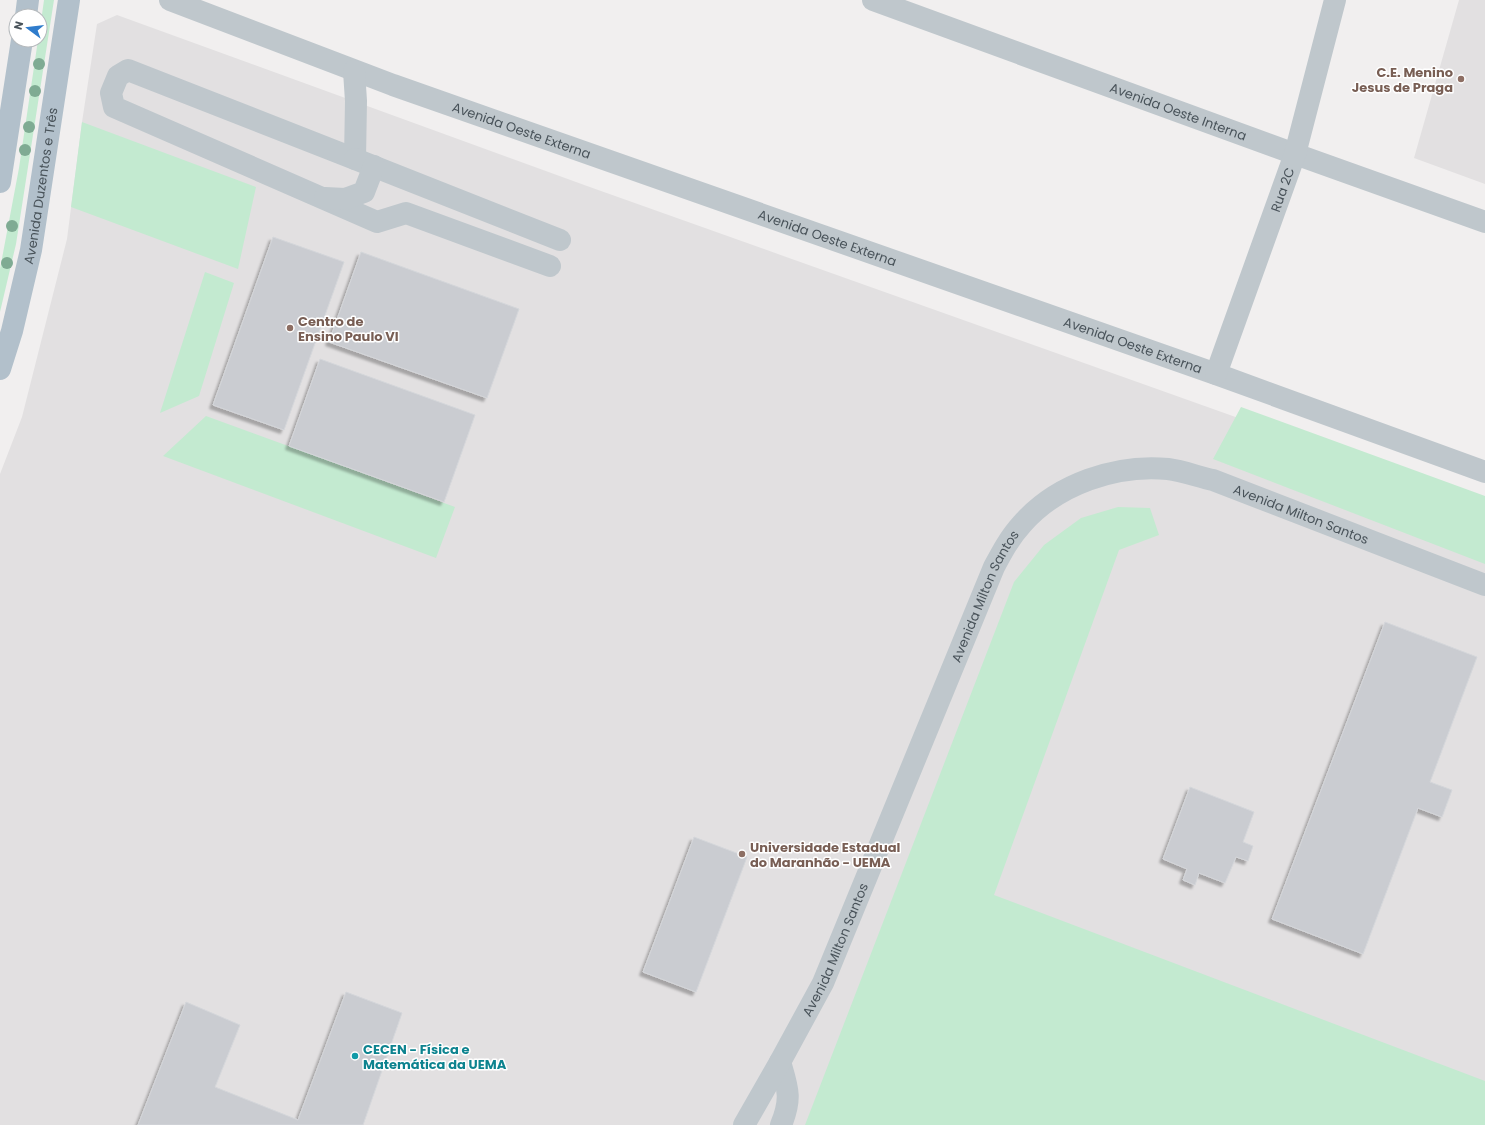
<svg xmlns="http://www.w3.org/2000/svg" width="1485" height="1125" font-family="Poppins,sans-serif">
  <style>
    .education { fill: #e2e0e1 }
    .green { fill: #c3ead0 }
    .building { fill: #caccd1; stroke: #d4d6da; filter: url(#shadow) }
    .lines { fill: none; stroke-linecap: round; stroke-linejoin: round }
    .minor { stroke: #bfc7cc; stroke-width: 22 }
    .major { stroke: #b2c0cb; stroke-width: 22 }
    .tree { fill: #7fab93 }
    .education-dot { fill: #8d6e63; stroke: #fff; stroke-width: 1.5 }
    .culture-dot { fill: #0f9aa8; stroke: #fff; stroke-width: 1.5 }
    .labels { text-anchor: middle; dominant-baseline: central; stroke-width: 3; stroke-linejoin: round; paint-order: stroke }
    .education-label { font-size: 13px; font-weight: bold; fill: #785e54; stroke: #fff; text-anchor: start }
    .street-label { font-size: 13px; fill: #49535a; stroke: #fff }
    .culture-label { font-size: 13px; font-weight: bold; fill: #0d838f; stroke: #fff; text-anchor: start }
  </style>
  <defs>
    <filter id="shadow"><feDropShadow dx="-3.5" dy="3.5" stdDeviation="1" flood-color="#0004"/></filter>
  </defs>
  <rect width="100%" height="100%" fill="#f1efef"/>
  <path class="education" d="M1459 0H1485V184L1414 158Z
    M117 15 587 186 1485 506V1125H0V474L22 417 67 239 82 122 97 24Z"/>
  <path class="green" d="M44 0H54L16 244 0 312V269L19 168 38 40H40V29Z
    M82 122 256 187 238 269 71 207Z
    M205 272 234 283 199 396 160 413Z
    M1241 407 1485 496V564L1213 459Z
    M206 416 455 507 436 558 163 456Z
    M1118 507 1150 508 1159 535 1119 550 994 895 1485 1081V1125H805L1014 582 1044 545 1081 518Z"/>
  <path class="building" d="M273 237 344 262 284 430 213 405Z
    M361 252 519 309 487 398 329 342Z
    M320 359 475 415 444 502 289 446Z
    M1385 622 1477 657 1430 782 1452 790 1442 817 1418 808 1363 954 1272 919Z
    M1190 787 1254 812 1243 842 1253 846 1248 861 1236 857 1225 883 1199 873 1195 885 1183 880 1187 869 1163 859Z
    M694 837 747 857 696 992 643 972Z
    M346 992 402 1013 363 1125H138L186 1002 240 1025 215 1087 298 1120Z"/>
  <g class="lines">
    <g class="minor">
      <path id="s1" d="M170 0 393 85 1216 374 1485 472"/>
      <path id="s2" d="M873 0 1295 154 1485 222"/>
      <path d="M354 71 356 101 355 159 128 70 118 76 111 93 114 107 377 222 406 213 550 266"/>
      <path d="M355 159 560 240"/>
      <path d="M325 198 345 199 364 192 374 166"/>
      <path id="s3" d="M1216 374 1295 154 1335 0"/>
      <path d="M780 1062C788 1089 792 1098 781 1125"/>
      <path id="s4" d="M744 1125 780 1062 823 983 994 567C1002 552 1010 537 1022 524 1057 484 1116 464 1168 469 1183 471 1199 477 1213 480L1485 585"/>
    </g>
    <g class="major">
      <path d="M26 16 28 0"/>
      <path d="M0 182 22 40"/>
      <path id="s5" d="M0 369 12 331 31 250 69 0"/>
    </g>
  </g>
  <g class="tree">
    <circle cx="39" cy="64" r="6"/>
    <circle cx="35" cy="91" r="6"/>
    <circle cx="29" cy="127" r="6"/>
    <circle cx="25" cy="150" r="6"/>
    <circle cx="12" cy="226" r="6"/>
    <circle cx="7" cy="263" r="6"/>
  </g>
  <g class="education-dot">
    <circle cx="1461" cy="79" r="4"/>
    <circle cx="290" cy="328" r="4"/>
    <circle cx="742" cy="854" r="4"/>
  </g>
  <circle class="culture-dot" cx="355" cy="1056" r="4"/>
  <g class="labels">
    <g class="education-label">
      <text x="1453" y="72" text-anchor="end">C.E. Menino<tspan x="1453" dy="15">Jesus de Praga</tspan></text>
      <text x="298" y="321">Centro de<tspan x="298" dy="15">Ensino Paulo VI</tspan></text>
      <text x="750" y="847">Universidade Estadual<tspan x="750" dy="15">do Maranhão - UEMA</tspan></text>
    </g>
    <g class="street-label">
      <text stroke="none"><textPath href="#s2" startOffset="325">Avenida Oeste Interna</textPath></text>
      <text stroke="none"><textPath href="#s1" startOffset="375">Avenida Oeste Externa</textPath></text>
      <text stroke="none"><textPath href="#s5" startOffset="188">Avenida Duzentos e Três</textPath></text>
      <text stroke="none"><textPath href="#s3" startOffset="196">Rua 2C</textPath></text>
      <text stroke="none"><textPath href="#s1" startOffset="699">Avenida Oeste Externa</textPath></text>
      <text stroke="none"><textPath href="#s1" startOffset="1023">Avenida Oeste Externa</textPath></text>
      <text stroke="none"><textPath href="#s4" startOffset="966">Avenida Milton Santos</textPath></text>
      <text stroke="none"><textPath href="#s4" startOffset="582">Avenida Milton Santos</textPath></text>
      <text stroke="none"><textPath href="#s4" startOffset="198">Avenida Milton Santos</textPath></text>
    </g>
    <g class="culture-label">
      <text x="363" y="1049">CECEN - Física e<tspan x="363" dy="15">Matemática da UEMA</tspan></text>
    </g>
  </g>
  <g transform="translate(28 28) rotate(285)"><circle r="19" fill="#ffffff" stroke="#b6babd"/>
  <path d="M0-3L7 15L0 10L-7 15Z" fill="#2f7ccc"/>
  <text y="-6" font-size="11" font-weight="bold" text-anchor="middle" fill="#49535a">N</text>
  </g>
</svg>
